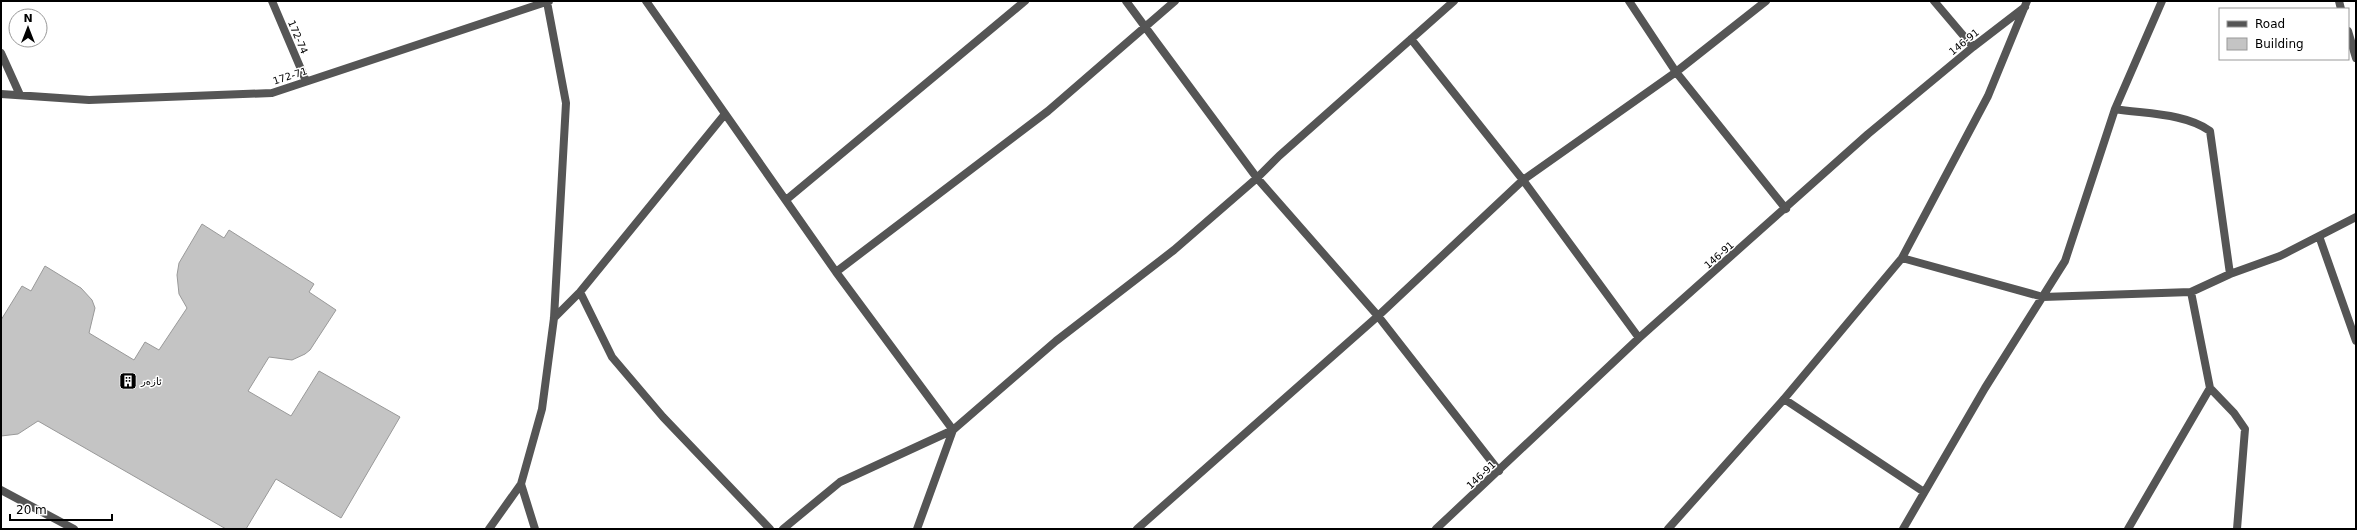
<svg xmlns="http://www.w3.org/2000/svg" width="2357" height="530" font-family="'DejaVu Sans','Noto Sans Arabic',sans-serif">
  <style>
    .building { fill: #c4c4c4; stroke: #999 }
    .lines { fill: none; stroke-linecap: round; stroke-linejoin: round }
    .minor { stroke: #555; stroke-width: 8 }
    .labels { text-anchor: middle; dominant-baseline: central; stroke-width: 3; stroke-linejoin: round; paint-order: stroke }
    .street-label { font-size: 10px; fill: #000; stroke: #fff }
    .poi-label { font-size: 10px; fill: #000; stroke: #fff; text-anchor: start }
  </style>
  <rect width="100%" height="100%" fill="#fff"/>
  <path class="building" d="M202 224 224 238 229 230 314 284 309 292 336 310 310 350 305 354 292 360 269 357 248 391 291 416 319 371 400 417 341 518 276 479 246 529H226L38 421 18 434 1 436V320L22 286 31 291 45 266 81 288 92 300 95 308 89 333 134 360 145 342 159 350 187 308 179 294 177 275 179 263Z"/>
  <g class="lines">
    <path class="minor" d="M272 1 306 81
      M646 1 836 272 953 430
      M1126 1 1257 178 1378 316 1499 471
      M1629 1 1676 72 1786 209
      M1934 1 1973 47
      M2339 1 2341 9
      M2348 31 2356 58
      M1411 39 1523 180 1639 338
      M1 53 20 95
      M1 94 89 100 272 93 549 1
      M2115 109C2145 114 2185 113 2210 131L2230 274
      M786 200 1025 1
      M2319 236 2356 341
      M1902 258 2043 297 2191 292 2230 274 2280 256 2356 217
      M836 272 1048 111 1175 1
      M580 292 612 357 663 417 770 529
      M554 318 580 292 725 114
      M2210 388 2234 413 2245 429 2237 529
      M1784 399 1924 492
      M521 484 535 529
      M1 490 74 529
      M489 529 521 484 542 409 554 318 566 103 547 2
      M783 529 840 482 953 430 1056 341 1174 250 1257 178 1279 156 1454 1
      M917 529 953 430
      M1137 529 1378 316 1523 180 1676 72 1766 1
      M1436 529 1639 338 1868 134 1973 47 2025 7
      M1668 529 1784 399 1902 258 1988 96 2027 1
      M1903 529 1985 388 2065 261 2115 109 2162 1
      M2128 529 2210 388 2191 292"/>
  </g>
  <defs>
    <symbol id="building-square" viewBox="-11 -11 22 22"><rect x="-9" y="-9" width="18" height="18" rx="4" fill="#000" stroke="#fff"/><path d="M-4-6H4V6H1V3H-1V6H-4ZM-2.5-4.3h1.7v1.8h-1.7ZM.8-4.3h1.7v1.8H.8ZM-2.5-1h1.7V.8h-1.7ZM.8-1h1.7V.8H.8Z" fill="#fff"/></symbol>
  </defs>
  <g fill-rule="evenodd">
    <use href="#building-square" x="118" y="371" width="20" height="20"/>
  </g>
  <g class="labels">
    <g class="street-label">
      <text transform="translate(298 37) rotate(67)">172-74</text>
      <text transform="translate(1964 42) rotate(-39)">146-91</text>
      <text transform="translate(290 76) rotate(-18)">172-71</text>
      <text transform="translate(1719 255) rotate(-41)">146-91</text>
      <text transform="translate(1481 475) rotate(-43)">146-91</text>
    </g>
    <g class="poi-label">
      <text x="141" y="381">ئازەر</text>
    </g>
  </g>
  <rect width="2357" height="530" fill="none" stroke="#000000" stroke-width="4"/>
  <rect x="2219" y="8" width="130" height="52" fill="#ffffff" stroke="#999999"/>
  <rect x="2227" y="21" width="20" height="6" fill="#555555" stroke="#999999"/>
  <text x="2255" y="28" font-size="12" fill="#000000">Road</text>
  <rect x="2227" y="38" width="20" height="12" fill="#c4c4c4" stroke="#999999"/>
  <text x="2255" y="48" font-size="12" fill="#000000">Building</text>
  <g transform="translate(28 28)"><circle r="19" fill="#ffffff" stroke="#999999"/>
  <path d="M0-3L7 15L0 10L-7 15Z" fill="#000000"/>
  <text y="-6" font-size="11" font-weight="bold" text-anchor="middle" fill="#000000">N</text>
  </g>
  <path d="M10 514v6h102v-6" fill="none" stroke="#000000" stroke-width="2"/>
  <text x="16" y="514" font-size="12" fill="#000000" stroke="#ffffff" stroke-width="3" paint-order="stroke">20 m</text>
</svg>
